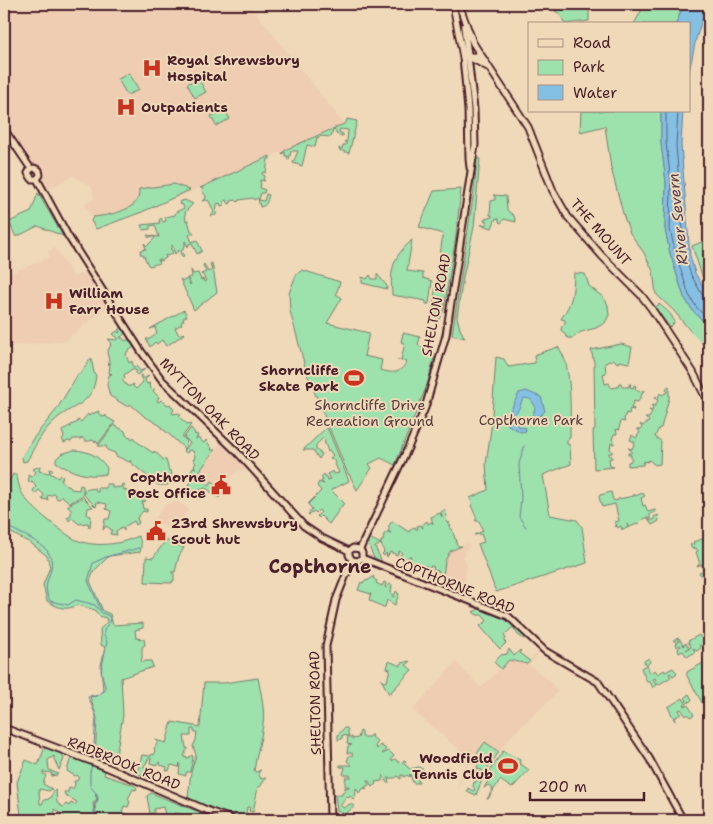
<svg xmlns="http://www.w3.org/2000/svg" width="713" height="824" font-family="'Shantell Sans',sans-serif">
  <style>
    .built { fill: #eecdb2 }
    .green { fill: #9de1ad; stroke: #74806c }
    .water { fill: #84c0e4; stroke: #6d809a }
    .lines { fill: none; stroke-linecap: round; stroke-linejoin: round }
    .shore { stroke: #615f75; stroke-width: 1 }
    .stream { stroke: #6d809a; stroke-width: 1 }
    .secondary-casing { stroke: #4a1f2b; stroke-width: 9 }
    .primary-casing { stroke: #4a1f2b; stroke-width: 9 }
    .secondary { stroke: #efd9b8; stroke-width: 5 }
    .primary { stroke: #efd9b8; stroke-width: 5.5 }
    .labels { text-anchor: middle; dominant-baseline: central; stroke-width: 4; stroke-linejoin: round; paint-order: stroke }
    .poi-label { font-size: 14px; font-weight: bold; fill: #4a1f2b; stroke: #efd9b8; text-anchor: start }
    .street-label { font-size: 14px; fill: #4a1f2b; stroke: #efd9b8 }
    .park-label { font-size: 14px; fill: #563c3e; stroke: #efd9b8 }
    .water-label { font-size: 15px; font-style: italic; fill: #563f50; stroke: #efd9b8 }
    .district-label { font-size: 19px; font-weight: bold; fill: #4a1f2b; stroke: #efd9b8 }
  </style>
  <rect width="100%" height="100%" fill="#efd9b8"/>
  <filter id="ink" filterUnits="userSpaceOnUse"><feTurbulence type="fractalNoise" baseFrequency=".02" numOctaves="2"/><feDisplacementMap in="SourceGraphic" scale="10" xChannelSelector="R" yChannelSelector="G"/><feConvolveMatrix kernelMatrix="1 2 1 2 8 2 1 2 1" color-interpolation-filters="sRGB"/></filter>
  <g filter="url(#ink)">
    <path class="built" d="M4 4H249L344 124 200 188 96 229 91 221 93 217 84 205 94 199 93 190 91 186 73 176 46 191 44 180 46 174 41 166 31 163 4 122Z
      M55 248 74 277 86 271 108 306 65 341 9 346 4 331V276L50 257 48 251Z
      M222 440 252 471 249 472 238 470 222 488 209 485 196 476Z
      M174 502 181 503 189 510 172 532 155 518 166 504Z
      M468 543 470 547 463 551 465 555 463 557 467 567 465 573 466 577 459 592 440 585 443 576 445 561 450 551Z
      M539 650 540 652 529 665 549 680 558 692 512 735 499 752 484 743 471 764H469L465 770 459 788 457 787 461 775 470 759 413 710 456 662 481 688 509 660 527 664Z"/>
    <path class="green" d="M565 4H582L583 6 589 9V21L565 24 560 14 555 11Z
      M645 4H684L676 24H634Z
      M129 73 139 90 127 95 119 81 117 80Z
      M198 78 206 92 195 98 187 84Z
      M225 110 230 119 216 126 211 116Z
      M581 111H661V143L666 182 665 229 670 253 684 297 693 311 709 327V350L692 333 674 311 656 294 653 271 644 253 630 233 624 217 611 168 605 126 580 132Z
      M347 119 357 121 349 153 339 150V148L342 149 343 145H346V142H344L347 141 348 130 340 129 339 132 343 134V136L336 134V131L333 130 331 137 320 136 319 138 317 137 315 147 307 145 302 166 293 163 298 151H291L289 160 287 159 288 156H285V152L282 154 283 152 287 149 346 123Z
      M270 156V159H268L266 173 263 172 262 174 265 176 263 179 265 181 260 180V182L261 183 260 188 265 190 264 193H261L259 200 264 201 266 194 269 195C267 201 267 206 260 207L258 198 254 200 253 198 239 200 238 202 236 200 231 201V203L229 204 227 200 224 201V205L221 206 220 203 217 204 216 215 210 216 214 212 209 201 206 200 202 201 206 198V196L202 191 203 188H200Z
      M477 158H480L474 227 463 277 457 317 460 329 465 338 452 335 474 191Z
      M174 184 190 190 142 212 96 229 91 221 93 217C105 216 134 211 138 198 139 195 139 192 139 189Z
      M461 189 456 236 444 309 438 321 431 320 443 234 419 227 434 191Z
      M38 193 63 236 38 226 16 237 9 222 31 212Z
      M493 195 506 196 507 210 514 216 516 222 504 219 501 223 499 222V219L496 218 492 228 481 225 487 224V221H484L485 219 492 217V215H490L491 201 495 200V196Z
      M185 200 193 204 185 212 186 221 188 220 191 231H192L194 233 189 235 192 242 197 240 202 251 197 254 192 243 189 244 188 247 185 241V246L183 247 184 249 181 251 184 256 182 257 179 250 175 254 172 245 170 247 173 253 167 256 165 255 166 258 161 261 160 259 158 260 159 263 150 266 148 265 143 254H140L141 250 146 249 144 243 147 246 155 238 151 236 149 238 147 235 158 237H159L155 225 150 226V229L143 230 141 225 160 223 159 220 161 218 163 222 166 221 165 217 175 215 176 212 184 208 182 204 180 205 179 202Z
      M709 239V287L704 281 692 246Z
      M412 240 407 271 423 273V278L432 281 429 304H426V301L392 295C390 269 392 258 412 240Z
      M212 263 217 292 194 310 180 279 183 281 187 279 190 285 191 284 187 278 192 277 191 270 193 274 198 273 201 280 203 279 204 282 206 281 203 275 201 274 206 272 203 265 204 264 208 272 212 270 210 264Z
      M302 270 340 282 336 294 342 298 327 323 369 333 364 356 382 360 380 370C394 373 398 375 407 362L397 360H401L405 343 401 342 403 333 420 337 418 345 435 354 427 385 395 465 381 458 369 464 372 468 357 490 349 474H348L307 374 290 311 289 293 296 275Z
      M574 273 585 274 589 286 604 298 608 305 609 315 605 323 596 328 581 332 573 338H568L561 330 562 326 565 323V320L561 319C573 301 573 294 574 273Z
      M377 274 387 286V289L362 283V277L367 279 370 275 372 279H377Z
      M659 304C666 310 673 314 674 323L670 327 655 308Z
      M184 310 187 316 183 318 184 320 181 322 182 324 175 328 179 335 183 333 184 334 168 345 166 346 162 340 157 344 155 342 150 347 146 339H150L157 333 155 329 156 327 150 329Z
      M122 327 125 333 120 338H123L125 341 129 339 134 347 127 352 126 355 129 363 132 361 133 367 136 366 140 371 145 369 137 375 135 373 137 371 132 369 124 375 125 378 122 380 127 386H130L134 384 133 386 136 389 143 382 140 376 142 374V378H145L149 375 145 380 147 384 150 383 149 386 153 390 155 389 153 391 159 397 157 401 159 402 161 400 168 405 170 404 174 410 172 413 173 414 178 413 181 415 179 417 188 425 190 424 191 425 182 437 187 441 184 450 183 447C174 440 170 434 161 428V426L144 416 130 404 128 407 110 396 107 385 109 375 112 374 109 373 110 365 108 364 111 363H108L109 361 107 352 111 345H110L111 342 108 339 117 340 118 338 113 334 117 331 119 333 120 332 118 330Z
      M621 344 632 347 629 363 619 361 618 363 616 362 614 359 605 363 606 373 603 374 605 384 609 383 611 388 618 387 619 383H621L622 387H629V384H631L630 387 633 388 634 385 636 386 635 389 640 392 644 390 638 402 634 401 631 408 634 409V410L630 409 629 414 626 413 624 419 625 422 621 421 619 428 620 430 616 429 617 434H614L612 440 615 442 614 444 611 443 610 450 612 451V453H609V456H612V458L609 459 610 466 614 467 594 469 593 430 595 429 594 362 591 350Z
      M558 347C573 364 570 415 570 438L567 440V444L570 445 571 464 543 475 550 515 577 520 582 527 587 563 496 592 478 544 484 542 481 534 474 535 483 531 479 521H476L475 520 477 519 471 505 473 504 470 498 488 490 486 464 491 429 496 357 504 359 508 367 535 363 534 355Z
      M91 358 94 373 96 375C93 407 71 404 53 422 42 432 34 448 27 461L23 462 22 457 32 440 57 409 78 374H80Z
      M669 386V398L661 428H659L655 437 661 441 660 464 655 465 649 460 647 462 644 461 643 465 628 466V462L631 461V455H628V453H631V450L628 448 632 449 635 442 630 440 632 435 636 438 640 432 637 429 638 428 640 430 642 428 640 424 643 426 646 423H648L649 421 645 418H649L652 412 649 410 652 411 653 408 651 405 655 406 658 400 654 398 656 396 658 398 660 393 662 395 667 392 666 388Z
      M99 411 98 413 104 417 106 415V417L115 422 98 444 97 442 91 440 90 441H85L82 437 81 439H73L71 442 68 441 64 443 62 439 64 437 62 431 69 426 71 427V425L78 422V420L81 422 88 414 89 416 90 415Z
      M114 425 125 431 126 435 129 437 130 436 132 439 134 437 136 441 153 453 154 451 164 460H166L169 471H171L172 475H169L168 485H158L130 462 131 460 129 462 116 456 115 453 107 450 106 446H98Z
      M327 427 349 481 331 490 344 503 329 524 321 516 319 518 317 516 321 512 319 510 316 513 314 511 309 515 308 514 312 509 308 504 321 491 317 486 319 482 324 484 321 481 323 480 321 477 324 474 328 480 330 479 327 474 333 471 334 474 339 473 336 466 334 465 335 463 333 459 330 458 333 455 331 453 330 454 331 453 330 451 328 452 325 443H324L325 440 323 438 316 445V450L322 454 319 459 313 450H303Z
      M191 428 195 433 194 434 198 435 196 439 198 438 204 443 206 440 212 449 211 450H215L196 476 209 485 212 481 222 488 226 484 231 488 224 496 221 494 219 498 206 488 192 492 189 483H191L190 473 193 467 196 468 194 466 196 463 193 460 195 457 193 451 189 450 187 453 184 451 190 443 184 437Z
      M74 450C89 451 99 456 107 468L106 474C88 478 70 472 56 462V459L61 454Z
      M40 466 39 471 49 473 50 469 53 470 50 473 58 478 60 475 63 477 61 480 65 485 70 487 71 489 79 490 80 485 83 486V495L70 503 62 496 59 499 56 498 55 494 47 496 48 500 42 499 44 495 39 490 35 494 33 490 36 487 32 481 29 483 28 475 32 477 36 472 33 469Z
      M13 474 17 476C20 497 28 502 43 516 53 524 64 533 74 539 93 548 120 545 138 536 141 540 142 547 140 552L109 556 94 571 90 581 103 611 110 614 113 625 143 623V628L135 630 136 638 144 639 145 645 142 647V659L141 661 143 663 145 661H151L153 667 121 678 123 715 116 755 108 756 106 764 95 758 97 718 90 697 99 695 103 690 101 666 105 647 101 645 100 629 107 622 106 618 99 616 95 610 78 605C65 611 59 608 47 601L43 585 50 567 47 556 32 544 4 529V492Z
      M106 484H112V488L121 487 122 484 125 485 123 489 129 492H133V496L135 497 136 496 140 499 143 496 146 501 142 502 143 509H147V512L143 511 137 518 139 523 136 525 134 521 124 527V531L122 527 116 531 117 535 110 534 112 530 106 526 103 530 105 519H109L111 511 106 509 107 504 97 502 96 507 84 495V490L95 488 96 492H98V488H106Z
      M611 492 613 500 617 501 618 499 634 496V494L635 496 643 493 645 496 641 498 643 506 645 505 648 512 655 510 656 512 650 514V520H654V517L658 515 659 521 652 525 648 518H644L639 523 630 527 627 524 628 528 624 529 623 528 622 530 621 526 618 528 617 526 614 527 617 525 614 522 619 521 615 504 602 507 599 497 600 495Z
      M83 497 93 507 88 508 87 515 91 516 90 527 89 528 88 523 79 524 72 518 69 521 67 517 71 515V508L67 506Z
      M444 510 447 516 445 517 448 523H450L448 524 451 526 449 527 452 529 455 539 457 540 456 543 458 546H462L450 551 445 561 443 576 438 571 433 570 434 567 430 566 429 569H428L426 565 425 567 421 566 419 568 420 564 409 562 411 556H409L407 560 399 557 402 553 399 551 397 555 390 552 387 557 386 553 384 556 382 554 384 552 381 544 375 547 382 562 374 558 368 544 371 539 381 544V541H383L384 534 387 532 391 533 388 531 390 528 388 527 392 521 409 532 410 530 415 527 416 529H418L417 526 421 525 423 528 422 525 427 521 428 524 431 522 433 524 431 517 440 513 442 517 441 512Z
      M709 537V601L704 588 708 587 703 576H701L699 572 703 571 702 564 697 566 700 564 696 552 698 551 696 548 692 549 690 545 694 544 693 542Z
      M166 540 184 548 179 556 175 572H171L174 574V581H172V583L145 582 146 557 153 558Z
      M374 576 373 578 377 581 376 583 382 586 384 582 386 583 385 587 386 588 390 584 392 585 391 593 393 594 392 596 394 597 396 591 399 594 395 605 387 600 385 607H383L369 600 371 594 358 590 361 582 363 583 364 581 369 580Z
      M479 609 506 620 527 637 524 639 518 635 513 627 504 635 506 639 504 641 506 643 500 649 480 626 487 621 482 615H477L473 612Z
      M709 633V642L702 646 699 645 701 648 697 651 693 648 695 652 687 657 683 651 679 653 678 649 681 646 680 645 677 647 676 644 679 642V640L675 642 673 640 679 638 684 646 683 644 686 643 689 648 686 650 691 647 688 641 699 635 702 639 705 637V635Z
      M509 649 514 656 520 650 521 651 519 653 530 661 527 664 509 660 501 669 494 662 501 655 507 654Z
      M649 658 650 662 647 665 650 673 655 670 658 674 664 670 665 672 673 668 677 673 673 676 670 673 669 674 671 677 658 685 655 678 653 679 657 685 653 688 650 682H647L641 668 646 665 644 661Z
      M389 661 400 666 402 663 409 661 410 662 406 665 412 670 389 694 381 679 383 682 387 681 390 669 387 668Z
      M703 663 707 664 709 670V707L707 708H705L687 676V672Z
      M258 678C261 693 265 709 263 725 261 740 256 756 254 771L256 772 261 770 258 773 261 779 266 778 260 787H258L253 812 249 811 250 807H247L245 820 190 800 188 797 191 772 196 755 193 746 196 740 197 732H194V729H191V736H184L186 748H188L186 751 184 757 188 758 192 755 193 758 190 772H186V776L179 774 180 763 179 767 171 765 169 771 166 770 167 767 160 765V762L157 765 150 763 151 758H149L144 767 148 768 147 771 151 773 149 779 137 773 142 755 151 756 152 754 154 755 155 750 154 749 158 742 155 740 166 743 172 722 200 727 204 683H224Z
      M689 694 692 700 684 705 685 706 688 705 694 715 690 717 688 714 686 716 681 709 679 710 681 714 674 718 675 721 668 707 683 698 685 702 687 701 685 697Z
      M344 728H347L349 737H352V739L358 738 360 731 362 732V737H369L370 735H372L371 736 378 742 375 746 377 749 380 745 386 749 382 754 389 751 394 756 391 759 392 761 395 759 401 764 404 760 406 761 404 764 410 769 419 767 424 770 422 773 417 771 415 778 418 779 419 783H413L410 774 409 777 407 775 404 777 403 775H401V779L399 778 398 776 395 778H388L389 783H387L383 775 382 781 375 782 376 784 372 787 368 779 367 780 369 785 365 787 367 789 364 788 359 793 356 788C355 792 357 796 353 799L350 795 349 798 346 796 342 804 339 805 344 808 350 804 355 806 345 814 337 811 335 795H342V792L346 791 344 788 349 787V786H345V780L346 779 345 777H351L350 775H343L345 767H340V765H352L347 761 349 756 353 755 352 753H347L348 746 352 745 347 744 348 736 342 735V739L338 740V735Z
      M485 742 499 752 486 770 476 795 467 791 468 788 473 791 475 790 473 786 474 782H476L479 775 478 773 482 772V770L477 769 478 763 473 759Z
      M45 747 62 754 64 759 59 770 54 759V756L48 760 49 770 58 774 57 775 51 776 52 773 43 772V774L46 775 43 784 52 789 49 791 39 789 40 804H42L44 800 49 799 55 790 56 791 57 803 63 807 66 804 69 806 71 803 75 805 77 802 65 795 64 792H68L69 788 73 789 75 785 74 781H77L79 777 77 775 75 776 67 771 70 760 75 758 105 771 104 775 134 785 137 788 136 790 133 789 128 799 130 802 128 807 124 806 122 812 129 815V820H97L95 805 98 800 97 794H95L97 800 93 803 95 820H70L54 809 56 819 48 820 47 817 43 820H30L29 818 24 820 18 819 17 814 21 815 17 782 26 760 38 765Z
      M503 751 520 760 519 763 529 770 512 788 500 780 488 799H487L493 789 488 785 484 788 492 774 489 772Z
      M151 793 209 816 208 820H180L181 814 175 813 174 820H176H165V815L163 807 154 809V813L150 814 147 796Z"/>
    <path class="water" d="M684 4H707L696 39 689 72V24H676Z
      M661 111H683L681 145 690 256 695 273 709 297V327L693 311 684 297 670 253 665 229 666 182 661 143Z
      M526 391 541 397 545 411 541 415 534 418 532 416C536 408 536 405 530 399L524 398C521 402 521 404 519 408 517 413 513 413 513 420L518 426 525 428 526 431 521 432 508 425 507 417 519 393Z"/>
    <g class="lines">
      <path class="shore" d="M666 111V143L671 182 670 229 675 252 689 295 697 308 709 320
        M678 111 676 145 685 256 691 275 704 298 709 299"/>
      <path class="stream" d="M524 446 519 464 521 498 519 517 526 527
        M4 525C15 531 42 542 48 552 60 571 38 580 50 601L68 605 76 600 95 605 102 613 109 616 111 621C103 629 102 632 107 642L101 671 106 690 94 697 92 695 88 697 96 716 93 758
        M101 610 88 581 93 563 106 557 139 548
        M92 765 90 772V786L96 793 98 800 94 804 96 820"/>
      <defs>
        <path id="secondary" d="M463 57 468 110 469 159 470 168
          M4 129 31 169
          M31 169 34 168 39 170 40 175 37 179
          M31 169 28 173 32 179H37
          M37 179 68 236 141 351 162 380 238 453 304 526 322 538 349 551
          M360 549 408 448 425 408 446 335 475 145 474 109 468 56
          M362 558 508 616 545 651 598 682 649 758 683 820
          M352 560 349 555V551L353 548 360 549
          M352 560 358 561 362 558V553L360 549
          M330 820 326 646 336 600 352 560"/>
        <path id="primary" d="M453 4 463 57 477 56 483 58
          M461 10 473 43 528 127 553 191 568 217 602 256 641 295 651 308 693 372 709 404
          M464 26 468 56
          M471 58 488 67
          M4 728 104 766 211 812 234 820"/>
      </defs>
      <use href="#secondary" class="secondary-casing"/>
      <use href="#primary" class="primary-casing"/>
      <use href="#secondary" class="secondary"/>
      <use href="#primary" class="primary"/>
    </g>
  </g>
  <defs>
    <symbol id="hospital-bare" viewBox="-9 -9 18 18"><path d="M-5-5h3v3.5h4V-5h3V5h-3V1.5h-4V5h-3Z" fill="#c8321e" stroke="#efd9b8" stroke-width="2.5" paint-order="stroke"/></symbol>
    <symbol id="stadium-bare" viewBox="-9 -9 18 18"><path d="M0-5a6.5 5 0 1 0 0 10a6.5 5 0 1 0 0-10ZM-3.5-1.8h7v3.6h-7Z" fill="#c8321e" stroke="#efd9b8" stroke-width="2.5" paint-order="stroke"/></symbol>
    <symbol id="civic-bare" viewBox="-9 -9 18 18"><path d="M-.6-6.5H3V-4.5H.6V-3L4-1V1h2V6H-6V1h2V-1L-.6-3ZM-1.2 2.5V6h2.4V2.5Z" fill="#c8321e" stroke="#efd9b8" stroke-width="2.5" paint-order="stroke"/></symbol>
  </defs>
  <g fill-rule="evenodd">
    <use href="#hospital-bare" x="138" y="54" width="28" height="28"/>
    <use href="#hospital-bare" x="112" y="93" width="28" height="28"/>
    <use href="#hospital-bare" x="40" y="287" width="28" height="28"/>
    <use href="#stadium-bare" x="340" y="364" width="28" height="28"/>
    <use href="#civic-bare" x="207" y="471" width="28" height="28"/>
    <use href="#civic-bare" x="142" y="517" width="28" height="28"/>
    <use href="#stadium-bare" x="494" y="752" width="28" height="28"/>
  </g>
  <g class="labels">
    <g class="poi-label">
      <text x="167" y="60">Royal Shrewsbury<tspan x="167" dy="16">Hospital</tspan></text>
      <text x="141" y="107">Outpatients</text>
      <text x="69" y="293">William<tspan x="69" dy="16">Farr House</tspan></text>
      <text x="339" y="370" text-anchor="end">Shorncliffe<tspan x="339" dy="16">Skate Park</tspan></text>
      <text x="206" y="477" text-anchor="end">Copthorne<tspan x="206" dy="16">Post Office</tspan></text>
      <text x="171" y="523">23rd Shrewsbury<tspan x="171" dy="16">Scout hut</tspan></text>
      <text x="493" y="758" text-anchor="end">Woodfield<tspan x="493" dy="16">Tennis Club</tspan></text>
    </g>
    <g class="street-label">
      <text transform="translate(601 232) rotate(49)">THE MOUNT</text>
      <text transform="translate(436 305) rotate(-79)">SHELTON ROAD</text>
      <text transform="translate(210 409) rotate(46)">MYTTON OAK ROAD</text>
      <text transform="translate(455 585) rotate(22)">COPTHORNE ROAD</text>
      <text transform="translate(315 703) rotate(-91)">SHELTON ROAD</text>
      <text transform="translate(124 763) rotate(22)">RADBROOK ROAD</text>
    </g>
    <g class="park-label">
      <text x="370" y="405">Shorncliffe Drive<tspan x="370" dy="16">Recreation Ground</tspan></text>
      <text x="531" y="420">Copthorne Park</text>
    </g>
    <g class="water-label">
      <text transform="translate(678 219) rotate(-96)">River Severn</text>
    </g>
    <g class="district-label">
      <text x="320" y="566">Copthorne</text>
    </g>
  </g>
  <rect width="713" height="824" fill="none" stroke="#efd9b8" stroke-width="20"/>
  <rect x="10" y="10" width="693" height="804" fill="none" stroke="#4a1f2b" stroke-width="2" filter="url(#ink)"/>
  <rect x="528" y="22" width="162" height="90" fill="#efd9b8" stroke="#ad8f80"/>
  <rect x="538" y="39" width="25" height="8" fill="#efd9b8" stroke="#ad8f80"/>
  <text x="573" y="48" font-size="15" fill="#4a1f2b">Road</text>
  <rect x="538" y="60" width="25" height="15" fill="#9de1ad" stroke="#ad8f80"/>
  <text x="573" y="72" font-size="15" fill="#4a1f2b">Park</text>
  <rect x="538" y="85" width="25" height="15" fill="#84c0e4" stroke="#ad8f80"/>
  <text x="573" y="98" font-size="15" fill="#4a1f2b">Water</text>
  <path d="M530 792v8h114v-8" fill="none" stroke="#4a1f2b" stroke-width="2.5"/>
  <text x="538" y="792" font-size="15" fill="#4a1f2b" stroke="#efd9b8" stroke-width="4" paint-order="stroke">200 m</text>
</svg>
